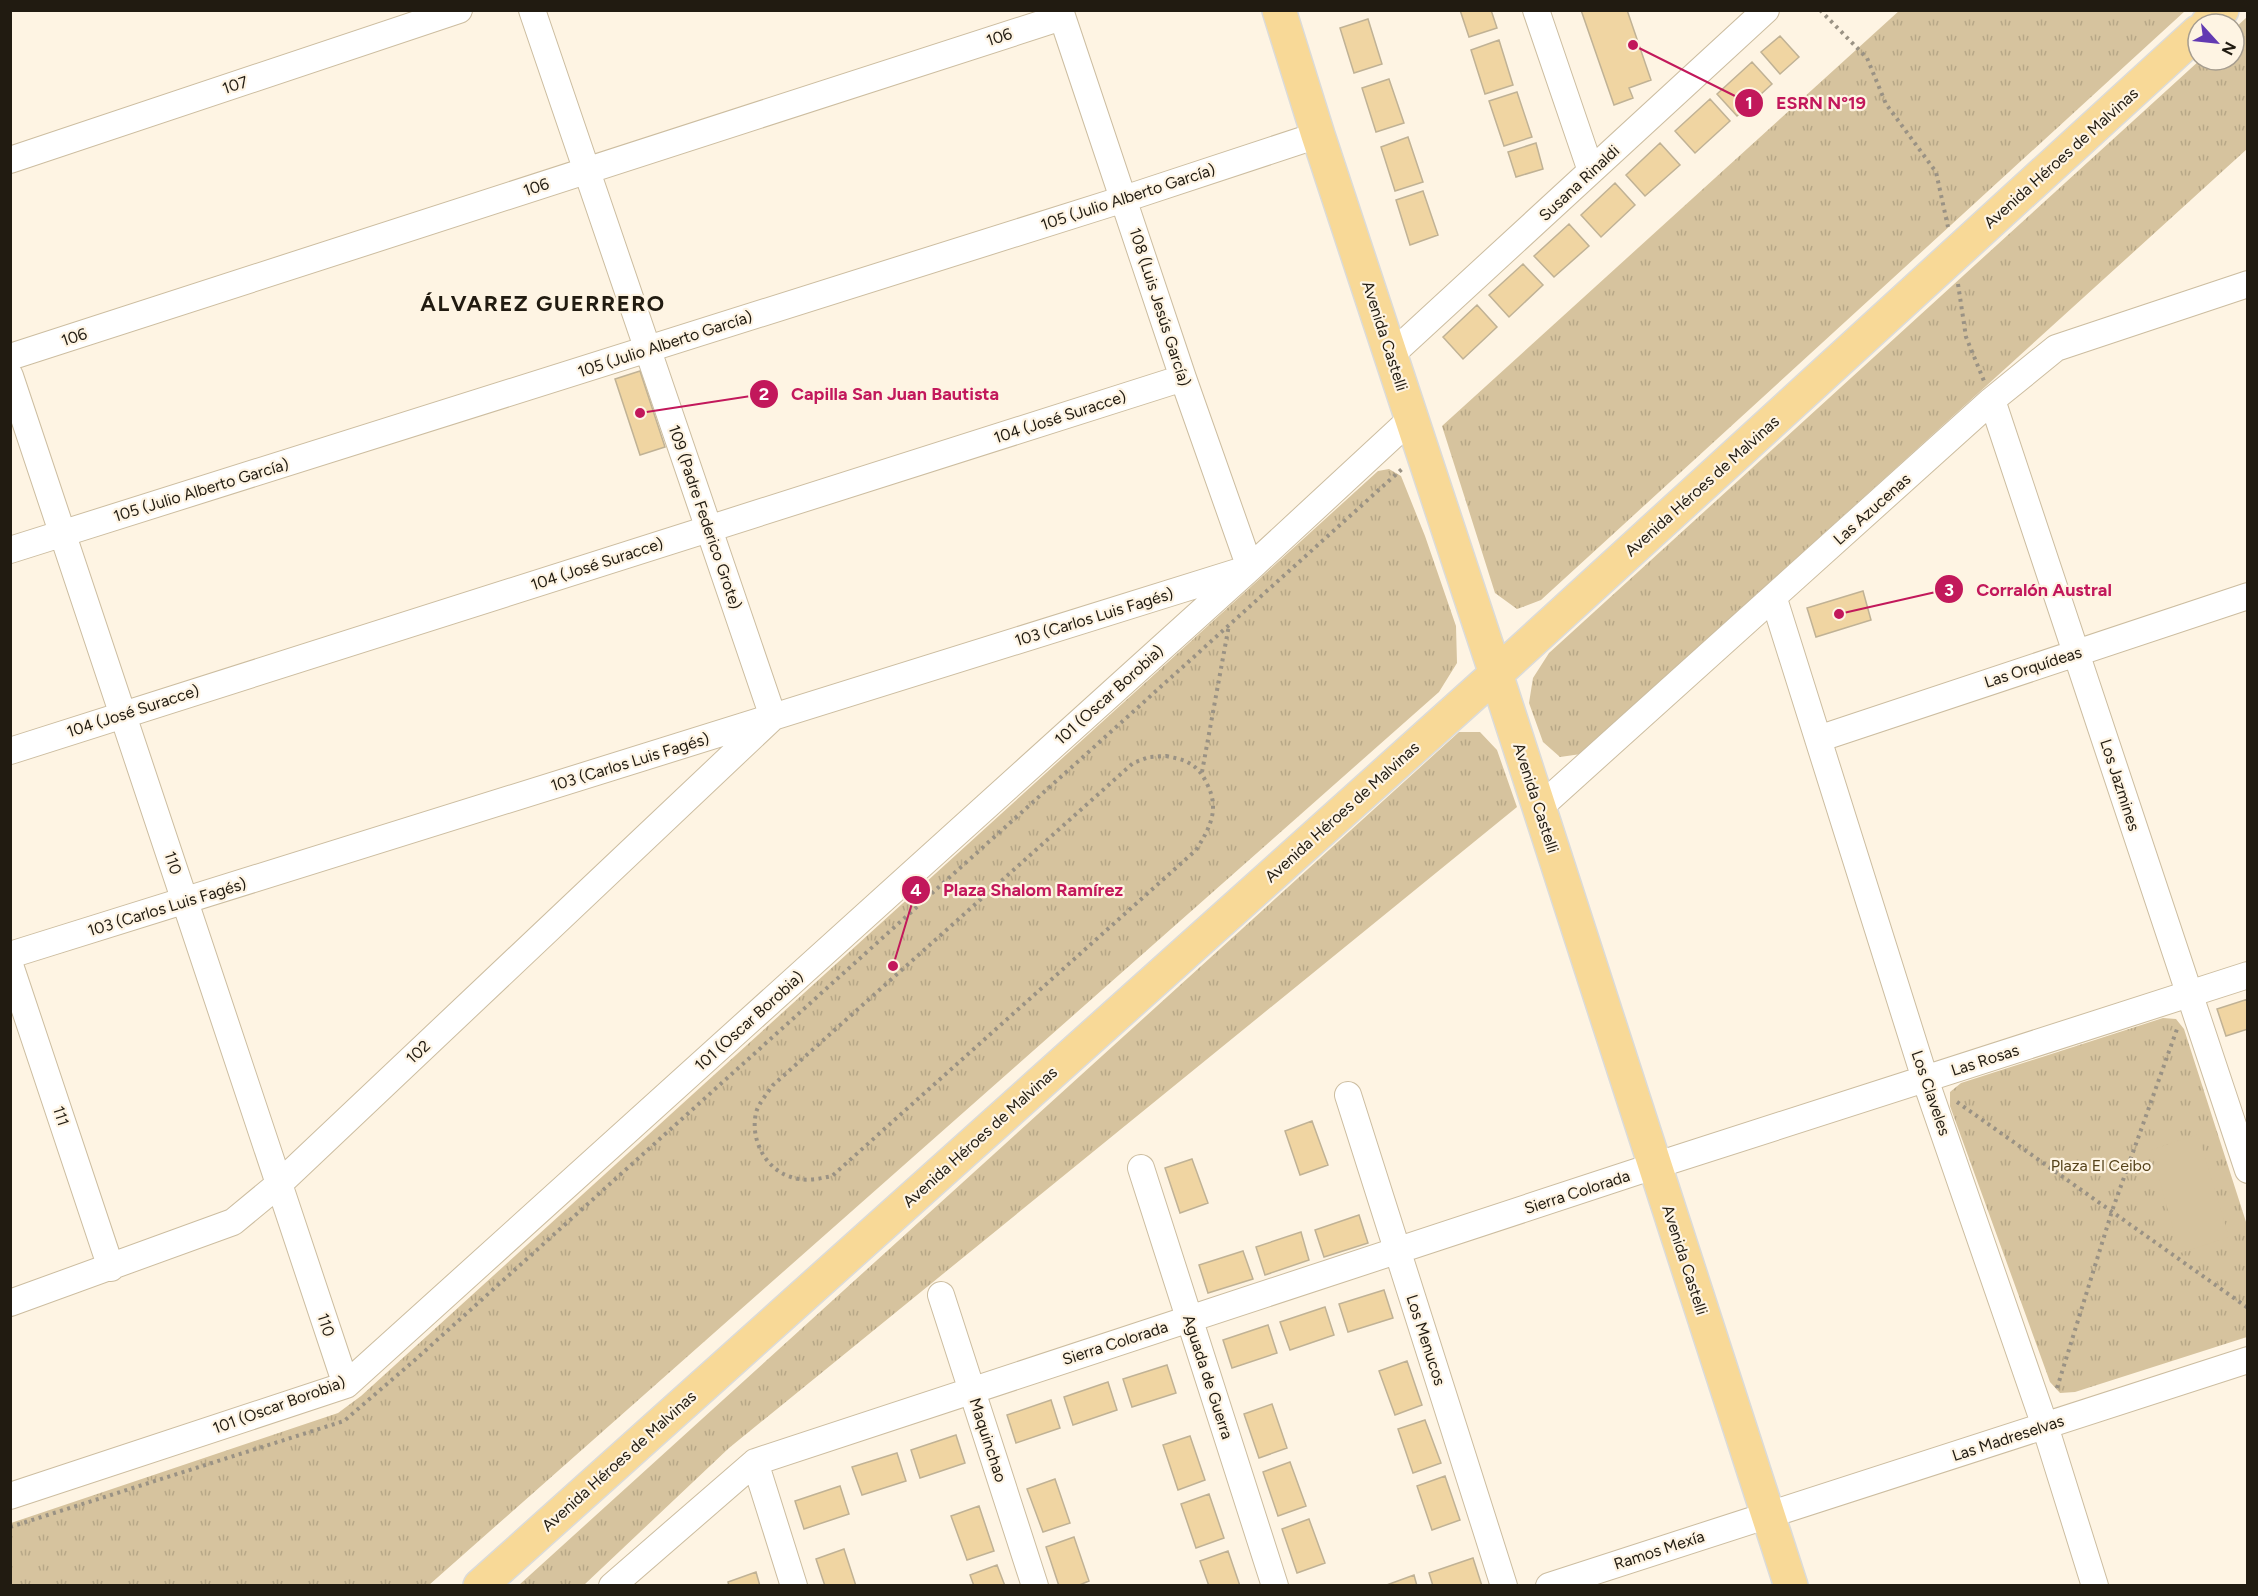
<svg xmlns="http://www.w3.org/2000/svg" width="2258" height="1596" font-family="Figtree,sans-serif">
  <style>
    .grass { fill: url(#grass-tufts) }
    .garden { fill: #d6c39e }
    .building { fill: #f0d5a2; stroke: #c0b295; stroke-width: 1.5 }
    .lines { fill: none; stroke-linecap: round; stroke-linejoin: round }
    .minor-casing { stroke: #ccbda0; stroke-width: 28 }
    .major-casing { stroke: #dbdbd9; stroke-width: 36 }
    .path { stroke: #9a9284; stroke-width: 4; stroke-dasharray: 3 4.5; stroke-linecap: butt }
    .minor { stroke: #fff; stroke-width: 26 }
    .major { stroke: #f8d997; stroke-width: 33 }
    .labels { text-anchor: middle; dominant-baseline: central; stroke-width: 4.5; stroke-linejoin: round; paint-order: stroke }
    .street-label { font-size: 16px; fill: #211b11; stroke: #fef4e3 }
    .park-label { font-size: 16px; fill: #55421a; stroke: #fef4e3 }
    .district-label { font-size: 22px; font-weight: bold; letter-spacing: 1.5px; fill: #211b11; stroke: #fef4e3 }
    .leader { fill: none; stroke: #c2185b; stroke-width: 2 }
    .callout-dot { fill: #c2185b; stroke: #fef4e3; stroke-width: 2 }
    .mark-label { font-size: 18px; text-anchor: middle; font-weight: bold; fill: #fff }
    .callout-label { font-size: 18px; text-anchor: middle; font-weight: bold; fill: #c2185b; stroke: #fef4e3; stroke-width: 4.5; stroke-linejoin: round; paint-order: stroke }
  </style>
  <defs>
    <pattern id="grass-tufts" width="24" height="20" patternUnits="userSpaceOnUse" patternTransform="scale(1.5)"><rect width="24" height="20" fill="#d6c39e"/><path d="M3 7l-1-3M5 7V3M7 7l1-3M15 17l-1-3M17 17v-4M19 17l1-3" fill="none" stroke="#b7a787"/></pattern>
  </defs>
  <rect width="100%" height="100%" fill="#fef4e3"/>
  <path class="grass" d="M1900 10 2185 11 1541 600 1517 609 1495 593 1442 426Z
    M2247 17V149L1581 754 1560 757 1543 742 1529 703 1533 678 1549 653 2200 60H2234V29Z
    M1389 469 1401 476 1425 536 1456 626 1457 663 1439 692 429 1585H11V1523L338 1413 361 1396 1378 471Z
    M1459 732H1480L1497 750 1517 807 729 1448 584 1585H519Z
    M2163 1018 2176 1019 2184 1029 2247 1225V1337L2075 1392 2060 1393 2050 1382 1950 1106V1092L1961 1083Z"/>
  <path class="garden" d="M2198 1134 2229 1237 2180 1253 2151 1150Z"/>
  <path class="building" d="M1460 10H1491L1497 28 1469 37Z
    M1581 10H1627L1651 80 1629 88 1633 98 1614 105Z
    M1368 19 1382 64 1354 73 1340 28Z
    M1780 36 1799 57 1780 74 1761 52Z
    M1499 40 1513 85 1485 94 1471 50Z
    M1752 62 1772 84 1737 116 1717 94Z
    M1389 79 1404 123 1376 132 1362 88Z
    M1517 92 1532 137 1504 146 1489 101Z
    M1710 99 1730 121 1695 153 1675 131Z
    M1408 137 1423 182 1395 191 1381 147Z
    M1536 143 1543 169 1516 177 1508 152Z
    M1660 143 1680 165 1645 196 1626 175Z
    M1615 183 1635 205 1601 237 1581 215Z
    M1423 191 1438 235 1410 245 1396 200Z
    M1569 224 1589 246 1554 277 1534 256Z
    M1523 264 1543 285 1509 317 1489 295Z
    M1477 305 1497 327 1463 359 1443 337Z
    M640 371 665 447 640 455 615 379Z
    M1863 591 1871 620 1816 637 1807 608Z
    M2248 999V1029L2226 1036 2217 1009Z
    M1312 1121 1328 1165 1300 1175 1285 1131Z
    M1192 1159 1208 1203 1180 1213 1165 1168Z
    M1359 1215 1368 1243 1324 1257 1315 1230Z
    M1301 1232 1309 1260 1265 1275 1256 1247Z
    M1243 1251 1253 1279 1208 1293 1199 1265Z
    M1384 1290 1393 1318 1348 1332 1339 1304Z
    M1325 1307 1334 1335 1290 1350 1280 1322Z
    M1268 1325 1277 1353 1232 1368 1223 1340Z
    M1407 1361 1422 1405 1395 1415 1379 1371Z
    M1167 1365 1176 1393 1132 1407 1123 1379Z
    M1108 1382 1117 1410 1073 1425 1064 1397Z
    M1051 1400 1060 1428 1016 1443 1007 1415Z
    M1272 1404 1287 1448 1259 1458 1244 1414Z
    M1425 1420 1441 1463 1413 1473 1398 1429Z
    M956 1435 965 1463 920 1478 911 1450Z
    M1190 1436 1205 1480 1178 1490 1163 1445Z
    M897 1453 906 1481 862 1495 852 1467Z
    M1290 1462 1306 1506 1278 1516 1263 1472Z
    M1445 1476 1460 1520 1432 1530 1417 1486Z
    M1055 1479 1070 1523 1043 1532 1027 1489Z
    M840 1486 849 1514 804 1529 795 1501Z
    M1209 1494 1224 1538 1196 1548 1181 1504Z
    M979 1506 994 1551 967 1560 951 1516Z
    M1309 1519 1325 1563 1297 1573 1282 1529Z
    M1074 1537 1089 1581 1077 1586H1059L1046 1547Z
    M844 1549 856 1586H825L816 1559Z
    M1228 1551 1240 1586H1209L1200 1561Z
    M1473 1558 1482 1586H1433L1429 1573Z
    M997 1565 1005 1586H974L970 1575Z
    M756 1572 760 1586H729L728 1582Z
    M1414 1575 1417 1586H1384Z"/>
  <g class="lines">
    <defs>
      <path id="minor" d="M1536 10 1591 171
        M10 160 459 10
        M1391 355 1766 10
        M10 357 1062 17
        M10 376 346 1385
        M1992 400 2248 1170
        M10 550 1124 199 1318 135
        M1774 599 1925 1079 2045 1426 2095 1586
        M1818 739 2248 596
        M10 751 1183 378
        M1539 808 1992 400 2056 348 2248 284
        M10 955 1250 568 1183 378 1060 10
        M10 965 111 1268
        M1348 1095 1504 1586
        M1141 1168 1275 1586
        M941 1295 1035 1586
        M10 1303 233 1222 279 1184 773 717 532 10
        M755 1462 794 1586
        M10 1496 346 1385 1250 568 1412 418
        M612 1586 755 1462 1654 1166 2248 975
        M1549 1586 2248 1360"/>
      <path id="major" d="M1279 10 1318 135 1496 674 1791 1586
        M2207 24 2222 10
        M480 1586 1496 674 2198 32"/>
    </defs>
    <use href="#minor" class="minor-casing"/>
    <use href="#major" class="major-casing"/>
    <path class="path" d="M1820 10 1867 58 1886 104 1936 172 1948 227
      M1958 284 1966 337 1984 381
      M1166 756C1174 758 1183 759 1189 763 1198 768 1203 775 1207 784 1220 809 1210 828 1196 850L832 1176C818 1179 805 1182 791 1177 765 1169 750 1139 756 1113 758 1104 767 1094 773 1085L1133 763 1149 757Z
      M1202 772 1229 625
      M1957 1102 2248 1308
      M2057 1388 2112 1211 2177 1029
      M10 1527 344 1421 416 1359 1402 469"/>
    <use href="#minor" class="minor"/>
    <use href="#major" class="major"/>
  </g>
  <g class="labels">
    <g class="street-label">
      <text transform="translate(999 37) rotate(-18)">106</text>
      <text transform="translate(235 85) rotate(-18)">107</text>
      <text transform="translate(2061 158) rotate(-42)">Avenida Héroes de Malvinas</text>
      <text transform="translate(1579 183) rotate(-43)">Susana Rinaldi</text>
      <text transform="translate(536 187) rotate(-18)">106</text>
      <text transform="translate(1128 197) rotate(-18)">105 (Julio Alberto García)</text>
      <text transform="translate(1160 307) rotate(72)">108 (Luis Jesús García)</text>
      <text transform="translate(1385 336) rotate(72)">Avenida Castelli</text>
      <text transform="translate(74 337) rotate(-18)">106</text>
      <text transform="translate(665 344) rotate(-18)">105 (Julio Alberto García)</text>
      <text transform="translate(1060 417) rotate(-18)">104 (José Suracce)</text>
      <text transform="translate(1702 486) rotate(-42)">Avenida Héroes de Malvinas</text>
      <text transform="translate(201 490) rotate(-17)">105 (Julio Alberto García)</text>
      <text transform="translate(1872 509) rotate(-42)">Las Azucenas</text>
      <text transform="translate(705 517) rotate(71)">109 (Padre Federico Grote)</text>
      <text transform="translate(597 564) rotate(-18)">104 (José Suracce)</text>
      <text transform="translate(1094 617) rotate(-17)">103 (Carlos Luis Fagés)</text>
      <text transform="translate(2033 667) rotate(-18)">Las Orquídeas</text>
      <text transform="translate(1109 695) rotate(-42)">101 (Oscar Borobia)</text>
      <text transform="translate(133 711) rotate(-18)">104 (José Suracce)</text>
      <text transform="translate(630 762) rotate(-17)">103 (Carlos Luis Fagés)</text>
      <text transform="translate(2120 785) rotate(72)">Los Jazmines</text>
      <text transform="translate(1536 798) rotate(72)">Avenida Castelli</text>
      <text transform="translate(1342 812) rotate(-42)">Avenida Héroes de Malvinas</text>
      <text transform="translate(173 863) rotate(72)">110</text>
      <text transform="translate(167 907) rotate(-17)">103 (Carlos Luis Fagés)</text>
      <text transform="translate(749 1021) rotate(-42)">101 (Oscar Borobia)</text>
      <text transform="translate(418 1052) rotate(-43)">102</text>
      <text transform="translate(1985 1060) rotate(-18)">Las Rosas</text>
      <text transform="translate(1931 1093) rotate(71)">Los Claveles</text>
      <text transform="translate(61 1116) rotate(72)">111</text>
      <text transform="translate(980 1137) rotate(-42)">Avenida Héroes de Malvinas</text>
      <text transform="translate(1577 1192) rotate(-18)">Sierra Colorada</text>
      <text transform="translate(1685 1260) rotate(72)">Avenida Castelli</text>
      <text transform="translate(326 1325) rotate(72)">110</text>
      <text transform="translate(1426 1340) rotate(72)">Los Menucos</text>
      <text transform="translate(1115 1343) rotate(-18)">Sierra Colorada</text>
      <text transform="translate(1208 1377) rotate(72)">Aguada de Guerra</text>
      <text transform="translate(279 1405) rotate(-20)">101 (Oscar Borobia)</text>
      <text transform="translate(2008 1438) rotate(-18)">Las Madreselvas</text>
      <text transform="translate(988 1440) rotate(72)">Maquinchao</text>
      <text transform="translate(619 1461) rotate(-42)">Avenida Héroes de Malvinas</text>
      <text transform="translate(1659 1550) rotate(-18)">Ramos Mexía</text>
    </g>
    <g class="park-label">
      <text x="2101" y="1165">Plaza El Ceibo</text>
    </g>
    <g class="district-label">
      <text x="543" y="303">ÁLVAREZ GUERRERO</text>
    </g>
  </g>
  <path class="leader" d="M1633 45L1749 103M640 413L764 394M1839 614L1949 589M893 966L916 890"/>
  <g class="callout-dot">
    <circle cx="1633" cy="45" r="6"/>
    <circle cx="640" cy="413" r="6"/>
    <circle cx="1839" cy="614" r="6"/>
    <circle cx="893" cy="966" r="6"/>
    <circle cx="1749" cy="103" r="15"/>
    <circle cx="764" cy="394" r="15"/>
    <circle cx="1949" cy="589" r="15"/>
    <circle cx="916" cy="890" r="15"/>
  </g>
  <g class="mark-label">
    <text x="1749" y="109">1</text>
    <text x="764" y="400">2</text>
    <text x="1949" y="596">3</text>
    <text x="916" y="896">4</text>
  </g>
  <g class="callout-label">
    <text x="1821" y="109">ESRN N°19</text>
    <text x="895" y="400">Capilla San Juan Bautista</text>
    <text x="2044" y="596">Corralón Austral</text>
    <text x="1033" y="896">Plaza Shalom Ramírez</text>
  </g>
  <rect width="2258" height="1596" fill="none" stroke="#211b11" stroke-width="24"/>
  <g transform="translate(2216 42) rotate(117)"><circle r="28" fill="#fef4e3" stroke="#a69d8f" stroke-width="1.5"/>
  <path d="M0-4.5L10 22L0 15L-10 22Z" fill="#623ab2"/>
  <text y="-9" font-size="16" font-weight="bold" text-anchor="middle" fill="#211b11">N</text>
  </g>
</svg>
